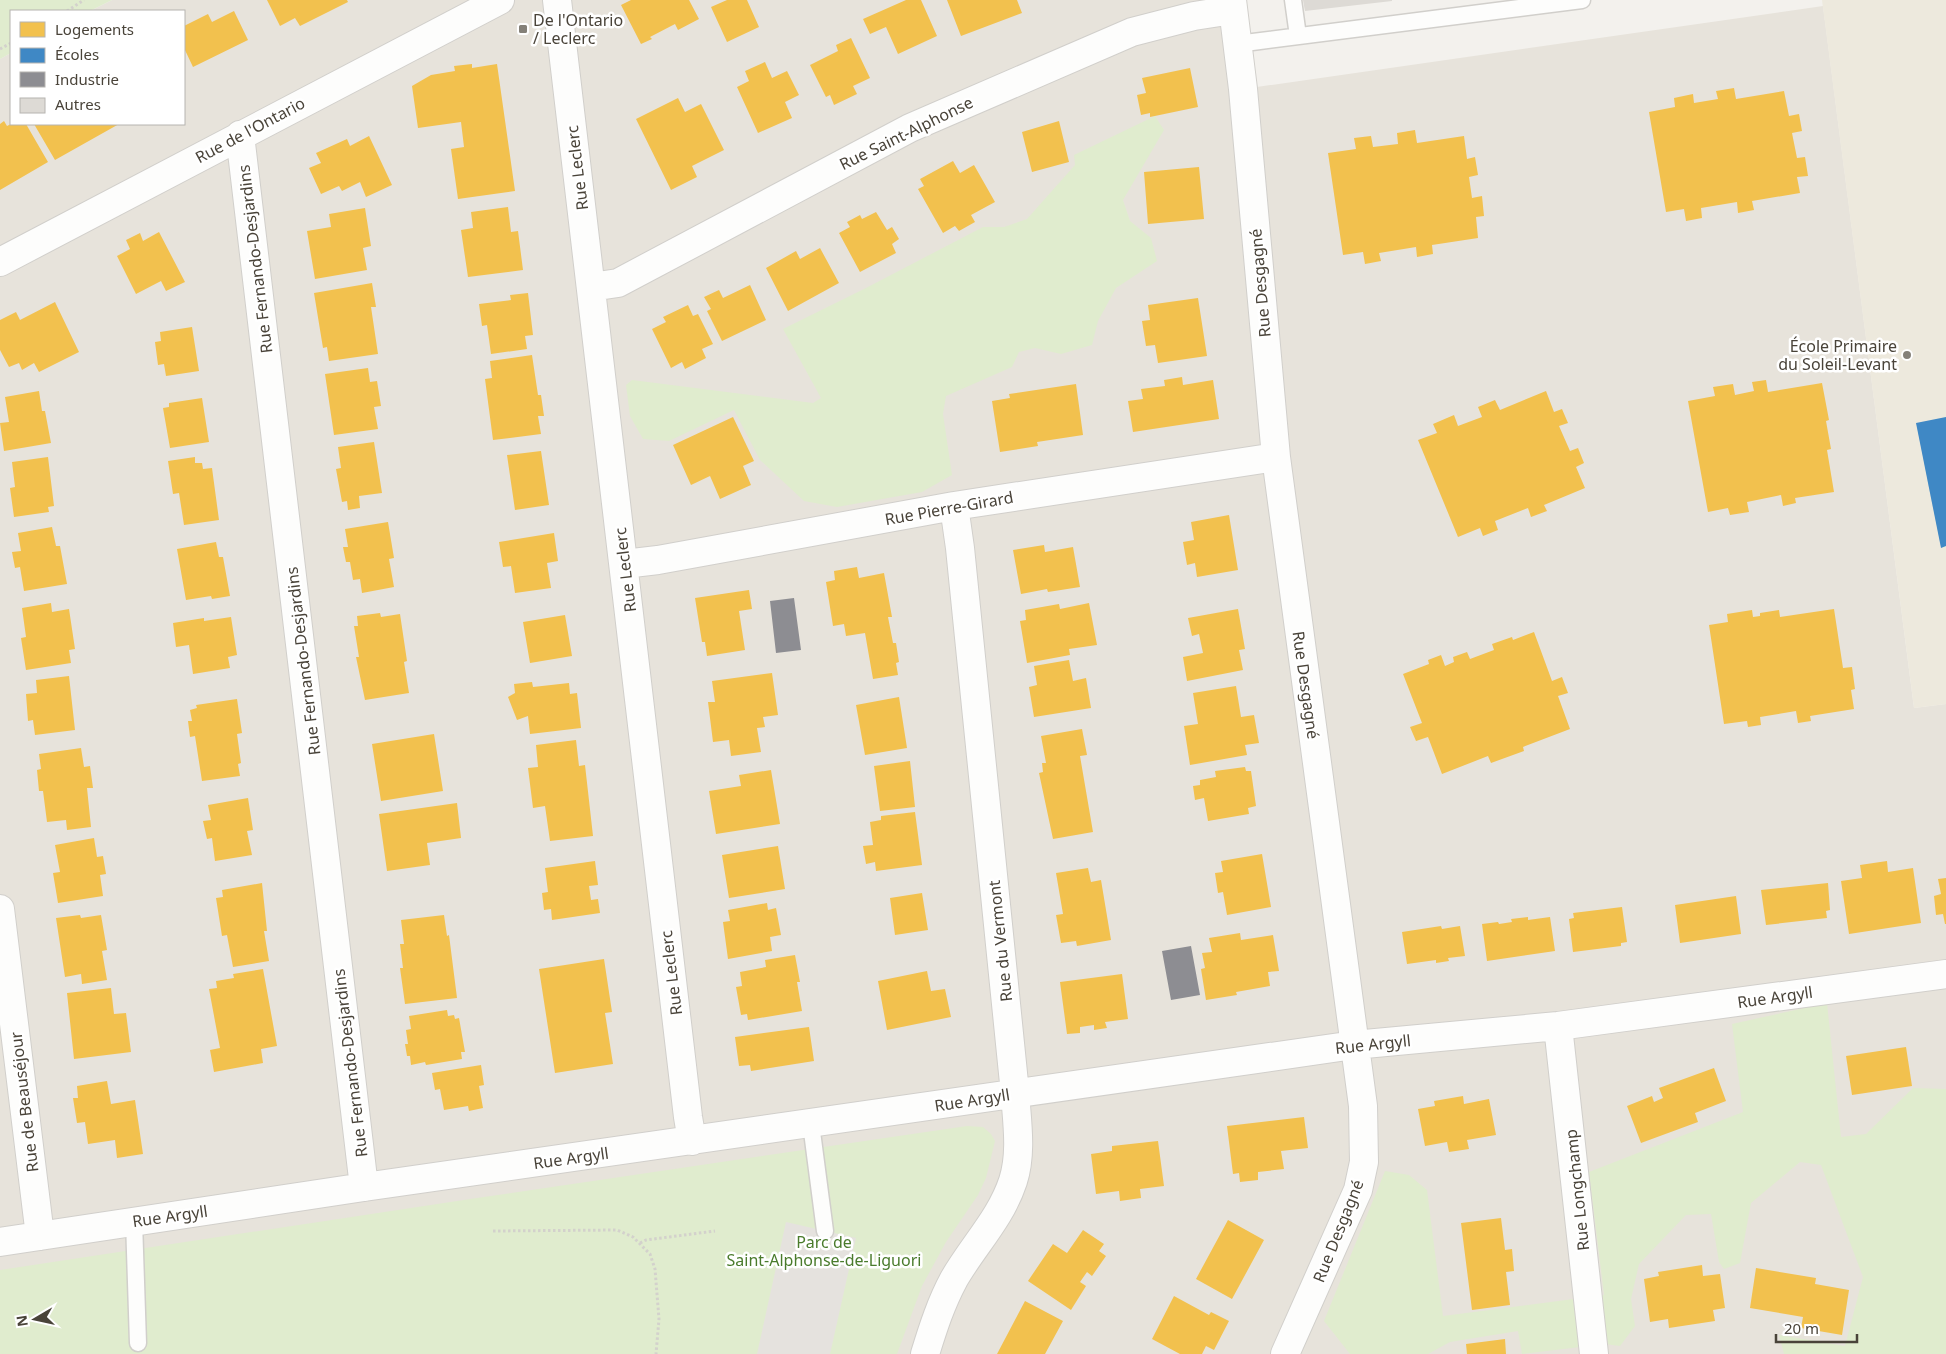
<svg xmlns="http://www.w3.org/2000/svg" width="1946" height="1354" font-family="'Noto Sans',sans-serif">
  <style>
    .residential { fill: #e7e3db }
    .education { fill: #ede9dd }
    .green { fill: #e0ecce }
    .parking { fill: #e5e2de }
    .homes { fill: #f2c14e }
    .schools { fill: #3f88c5 }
    .industry { fill: #8d8d92 }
    .building { fill: #dddad5 }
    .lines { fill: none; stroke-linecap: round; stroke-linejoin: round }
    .lane-casing { stroke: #d1cfcb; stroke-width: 19 }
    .street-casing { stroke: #d1cfcb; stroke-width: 30 }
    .path { stroke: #d3d1cc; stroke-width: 3; stroke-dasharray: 2.5 2.5; stroke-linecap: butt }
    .lane { stroke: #fdfdfc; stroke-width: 16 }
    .street { stroke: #fdfdfc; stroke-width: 28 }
    .poi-dot { fill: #848078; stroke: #fff; stroke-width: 2 }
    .labels { text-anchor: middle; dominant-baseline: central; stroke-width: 5; stroke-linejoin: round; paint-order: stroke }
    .poi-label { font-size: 16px; fill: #494339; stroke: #fff; text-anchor: start }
    .street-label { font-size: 16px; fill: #494339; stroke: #fff }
    .park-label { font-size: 16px; fill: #4a7b2c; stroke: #fff }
  </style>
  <rect width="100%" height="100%" fill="#f3f1ed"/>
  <path class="residential" d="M112 0H1232L1243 89 1823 6 1914 708 1946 704V1354H0V59L11 53V124H184V11H90Z"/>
  <path class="education" d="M1822 0H1946V704L1914 708Z"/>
  <path class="green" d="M0 0H112L90 11H11V53L0 59Z
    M1155 116 1164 130 1123 200 1130 221 1151 238 1157 261 1116 288 1098 321 1092 345 1061 354 1035 348 1019 352 1012 367 946 396 943 414 952 475 922 492 837 507 804 501 760 460 734 410 669 441 643 439 630 416 626 385 632 380 813 403 821 398 783 329 866 288 983 227H1004L1027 219 1075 165 1074 155Z
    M1827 1003 1841 1137 1866 1134 1913 1088 1946 1089V1354H1784L1779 1335 1845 1346 1863 1277 1821 1165 1800 1162 1751 1203 1740 1263 1724 1269 1719 1262 1711 1214 1686 1215 1639 1264 1631 1299 1635 1326 1620 1346 1605 1344 1522 1354 1518 1331 1450 1342 1428 1354H1350L1324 1321 1385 1171 1409 1175 1427 1190 1443 1316 1604 1295 1589 1172 1743 1112 1732 1024Z
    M967 1126 983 1127 991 1134 995 1141 986 1178 978 1195 946 1242 922 1286 897 1354H0V1270L477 1198Z"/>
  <path class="parking" d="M786 1222 856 1238 830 1354H757Z"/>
  <path class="homes" d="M267 0H347L348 2 300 26 295 18 280 26Z
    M631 0H689L699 19 678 30 675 24 650 37 652 39 641 44 621 5Z
    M727 0H747L759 27 727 42 711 7Z
    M906 0H921L937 36 898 54 886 27 870 34 863 19Z
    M947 0H1017L1022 13 961 36Z
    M234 11 248 40 193 67 184 48V26L208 14 212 22Z
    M851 38 870 78 853 86 857 94 834 105 830 95 826 97 810 65 838 51 836 45Z
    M765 62 772 78 787 71 799 95 785 102 792 118 758 133 737 87 749 81 745 71Z
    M472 64V68L497 64 515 191 458 199 451 149 464 147 461 122 418 128 412 86 431 75 455 71 454 66Z
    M1190 68 1198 107 1150 117V113L1141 115 1137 95 1146 93 1142 78Z
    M1734 88 1736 99 1784 91 1789 116 1799 114 1802 131 1792 133 1797 158 1805 157 1808 176 1797 177 1800 193 1752 201 1754 210 1738 213 1737 202 1701 208 1702 218 1686 221 1684 209 1666 212 1649 112 1675 107 1674 98 1693 94 1694 103 1718 99 1716 91Z
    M678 98 685 112 701 104 724 150 692 166 697 177 671 190 636 119Z
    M4 121 7 126 11 124H26L48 162 0 190V124Z
    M1059 121 1069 162 1032 172 1022 132Z
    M34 124H119L55 160Z
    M1415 130 1417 143 1464 136 1467 159 1475 157 1478 175 1469 177 1472 198 1482 196 1484 216 1476 217 1478 238 1432 245 1433 254 1417 257 1416 247 1379 253 1381 261 1365 264 1363 252 1343 255 1328 153 1356 149 1354 138 1371 136 1373 147 1398 144 1397 133Z
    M369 136 392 185 366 197 360 182 342 191 339 186 321 194 309 168 321 163 316 153 347 139 350 146Z
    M953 161 960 173 974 165 995 202 971 215 975 222 959 231 955 226 943 233 918 189 924 186 920 179Z
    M1199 167 1204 219 1148 224 1144 172Z
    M508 207 511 232 518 231 523 270 468 277 461 230 473 228 471 212Z
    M365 208 371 246 363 248 367 270 315 279 307 231 331 227 329 214Z
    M876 212 887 230 892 227 899 239 892 244 896 253 860 272 839 233 850 227 847 222 860 215 862 219Z
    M159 232 185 282 166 291 161 281 136 294 117 256 130 249 126 240 140 233 143 241Z
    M820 248 839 283 788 311 766 268 796 251 800 259Z
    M372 283 376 307H371L378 354 329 361 327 347 323 348 314 293Z
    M750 285 766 320 722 341 707 311 711 309 704 297 719 290 723 298Z
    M528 293 533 335 525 336 527 349 491 354 487 325 482 326 479 304 511 300 510 295Z
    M1198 298 1207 356 1158 363 1155 345 1146 346 1142 321 1150 320 1148 305Z
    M55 302 79 352 39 372 34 363 22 370 19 363 9 367 0 350V320L16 312 20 320Z
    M688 305 693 316 698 314 713 344 702 349 706 358 685 369 682 362 671 368 652 329 666 322 663 317Z
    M192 327 199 371 166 376 164 364 158 365 155 342 161 341 160 332Z
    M532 355 538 395H541L544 416H538L541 434 493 440 485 379 492 378 490 361Z
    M368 368 370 382 377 381 381 406 374 407 378 429 334 435 325 374Z
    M1182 377 1183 385 1213 380 1219 419 1133 432 1128 401 1143 399 1141 389 1165 386 1164 380Z
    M1766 380 1768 392 1822 383 1829 420 1826 421 1831 449 1827 450 1834 492 1795 498 1796 503 1783 506 1781 495 1747 502 1749 512 1730 515 1728 508 1708 512 1688 401 1715 396 1713 387 1733 384 1735 395 1754 391 1752 382Z
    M1076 384 1083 435 1037 442 1038 446 1000 452 992 401 1010 398 1009 394Z
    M39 391 42 411H45L51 443 4 451 0 423 9 422 5 397Z
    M1546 391 1554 412 1562 409 1568 423 1559 426 1570 451 1578 448 1584 463 1576 467 1585 488 1544 505 1547 511 1531 517 1528 508 1495 521 1498 530 1483 536 1480 528 1458 537 1418 440 1437 433 1433 424 1454 415 1458 426 1482 417 1478 407 1495 400 1500 410Z
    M202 398 209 442 170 448 163 408 169 407V403Z
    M733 417 754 461 743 466 751 485 720 499 710 476 691 485 673 445Z
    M374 442 382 493 359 496 360 508 348 510 347 501 342 502 336 469 341 468 338 447Z
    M541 451 549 505 515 510 507 455Z
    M48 457 54 506 48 507 49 512 14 517 10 488 15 487 12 462Z
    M195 457V463H202L203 469 212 468 219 520 184 525 179 493 173 494 168 461Z
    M1229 515 1238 570 1197 577 1195 563 1187 565 1183 542 1194 540 1191 522Z
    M388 522 394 558 389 559 394 587 362 593 360 579 353 580 350 562H346L343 547H348L345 529Z
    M52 527 56 546H60L67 584 24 591 20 567 15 568 12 552 21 551 18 533Z
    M554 533 558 561 547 563 551 588 515 593 511 566 503 567 499 542Z
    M216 542 219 557H223L230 596 212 599 211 596 186 600 177 549Z
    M1044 545 1045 552 1073 547 1080 587 1048 592 1047 589 1021 594 1013 550Z
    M857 567 859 578 884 573 892 617H888L893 643H896L899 662 896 663 898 675 873 679 865 633 846 636 844 624 833 626 826 582 835 580 834 571Z
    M749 590 752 609 739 611 745 650 707 656 705 642H702L695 598Z
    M51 603 52 612 69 609 75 649 69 650 71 663 26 670 21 638 26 637 22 608Z
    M1089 603 1097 645 1069 649 1070 655 1027 663 1020 621 1026 620 1025 610 1059 604 1060 609Z
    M1238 609 1245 649 1239 650 1243 670 1187 681 1183 657 1203 653 1199 634 1192 636 1188 618Z
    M1834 609 1843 668 1852 667 1855 689 1851 690 1854 709 1810 716 1811 721 1798 723 1796 711 1760 717 1761 725 1748 727 1747 721 1724 724 1709 625 1728 622 1727 614 1752 610 1753 617 1760 616V613L1779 610 1780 617Z
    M380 613 381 617 400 614 407 661 404 662 409 693 365 700 356 657H359L354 626H358L357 616Z
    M565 615 572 656 530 663 523 622Z
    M231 617 237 655 228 657 230 668 193 674 189 645 176 647 173 623 204 618V621Z
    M1534 632 1552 681 1562 677 1568 693 1558 696 1570 729 1523 747 1524 751 1491 763 1488 756 1442 774 1428 737 1416 741 1410 727 1422 723 1403 674 1429 664 1428 660 1441 655 1445 666 1454 662 1453 657 1467 652 1470 659 1494 650 1492 644 1512 637 1513 640Z
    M1069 660 1073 681 1086 678 1091 708 1034 717 1029 687 1037 685 1034 666Z
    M772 673 778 715 763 717 765 727 757 728 761 752 731 756 729 740 713 742 708 702H715L712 681Z
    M69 676 75 730 35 735 33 720 28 721 26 694 37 693 36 680Z
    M532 682 533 687 569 683 570 694 577 693 581 728 530 734 528 716 517 720 508 697 515 693 514 684Z
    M1236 686 1241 717 1254 715 1259 743 1245 745 1247 755 1190 765 1184 726 1198 724 1193 693Z
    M899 697 907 748 865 755 856 705Z
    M237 699 242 733 237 734 241 763 238 764 240 776 202 781 195 736 190 737 188 721H192L190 710 197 708 196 705Z
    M1082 729 1087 755 1080 756 1093 832 1053 839 1039 773 1043 772 1042 763H1046L1041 736Z
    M434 734 443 791 381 801 372 744Z
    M576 740 579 766 585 765 593 836 550 841 545 806 533 808 528 768 538 767 536 745Z
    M81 748 84 767 90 766 93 788H87L91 827 67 830 66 820 47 822 43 791H39L37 770 41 769 39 754Z
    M910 761 915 807 880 811 874 766Z
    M1245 767 1246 771H1251L1256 806 1248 808 1249 814 1208 821 1204 798 1195 800 1193 786 1200 785V780L1216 777 1215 771Z
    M771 770 780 824 716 834 709 791 741 786 739 775Z
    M248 798 253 830 247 831 252 855 215 861 212 838 207 839 203 821 211 820 208 805Z
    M457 803 461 838 427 843 430 865 387 871 379 814Z
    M915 812 922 865 876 871 875 862 866 864 863 846 873 845 870 822 881 820V816Z
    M94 838 97 857 103 856 106 874 100 875 103 896 58 903 53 873 60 872 55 845Z
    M778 846 785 889 729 898 722 855Z
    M1262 854 1271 907 1227 915 1223 892 1218 893 1215 873 1223 872 1221 861Z
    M595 861 598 885 589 886 591 900 598 899 600 913 552 920 551 909 544 910 542 893 548 892 545 868Z
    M1887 861 1888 872 1913 868 1921 923 1849 934 1841 881 1862 878 1860 865Z
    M1088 868 1091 882 1101 880 1111 940 1077 946 1076 941 1061 943 1056 915 1063 914 1056 873Z
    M1946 878V924H1945L1943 914 1936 915 1934 896 1941 894 1938 879Z
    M262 883 267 931H264L269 961 233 967 227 935 222 936 216 898 223 897 222 890Z
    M1828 883 1830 910 1826 911 1827 918 1766 925 1761 890Z
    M922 893 928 930 895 935 890 898Z
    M1736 896 1741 934 1680 943 1675 905Z
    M767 903 768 910 776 908 781 935 770 937 772 951 728 959 723 922 730 921 728 910Z
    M1622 907 1627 942 1621 943V946L1573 952 1569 919 1574 918 1573 913Z
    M80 915 81 918 101 915 107 950 102 951 107 980 82 984 81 974 65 977 56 918Z
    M444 915 447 936 449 935 457 998 405 1004 400 968H403L400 944H404L401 920Z
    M1528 917V920L1550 917 1555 951 1487 961 1482 924 1498 922 1499 924 1512 922 1511 919Z
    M1441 926 1442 929 1460 926 1465 956 1448 958 1449 961 1436 963V960L1407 964 1402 932Z
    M1240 933 1241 940 1273 935 1279 971 1268 972 1270 986 1236 992 1237 995 1206 1000 1201 969 1205 968 1202 953 1212 952 1209 938Z
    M795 955 800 982H797L802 1011 748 1020 747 1014 741 1015 736 987 742 986 740 972 766 967 765 960Z
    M604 959 612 1012 605 1013 613 1064 555 1073 539 969Z
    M263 969 277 1046 261 1049 263 1063 214 1072 210 1050 220 1048 209 989 217 988 216 981 234 978 233 974Z
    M927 971 931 991 945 989 951 1017 887 1030 878 981Z
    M1122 974 1128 1019 1105 1022 1107 1028 1094 1030V1025L1080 1027V1033L1067 1034 1060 982Z
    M111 988 114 1014 126 1013 131 1052 74 1059 67 993Z
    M447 1010 448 1016 454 1015 455 1019 459 1018 465 1052H461L462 1059 426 1065 425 1062 411 1065 410 1056H407L405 1044H408L406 1030 411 1029 409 1016Z
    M809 1027 814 1061 751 1071 750 1065 739 1066 735 1037Z
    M1906 1047 1912 1086 1852 1095 1846 1056Z
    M481 1065 484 1085 479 1086 483 1108 469 1111 468 1106 444 1110 440 1089 435 1090 432 1073Z
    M1714 1068 1726 1101 1695 1113 1698 1122 1641 1143 1627 1106 1652 1096 1654 1102 1663 1098 1659 1088Z
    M107 1081 111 1104 135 1100 143 1154 117 1158 115 1140 88 1144 85 1122 77 1123 73 1098H78L77 1086Z
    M1463 1096 1464 1104 1489 1099 1496 1135 1467 1140 1469 1149 1449 1152 1447 1142 1425 1146 1418 1109 1435 1106 1434 1101Z
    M1304 1117 1308 1148 1281 1151 1284 1169 1258 1172V1180L1240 1182 1239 1173 1233 1174 1227 1126Z
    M1158 1141 1164 1186 1140 1189 1141 1198 1120 1201 1119 1191 1096 1194 1091 1154 1112 1151V1146Z
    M1501 1218 1505 1250 1512 1249 1514 1271 1506 1272 1510 1305 1472 1310 1461 1223Z
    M1228 1220 1264 1240 1232 1299 1196 1279Z
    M1083 1230 1104 1244 1099 1251 1106 1256 1092 1276 1087 1272 1080 1282 1086 1286 1071 1310 1028 1281 1053 1244 1067 1253Z
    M1702 1265 1703 1276 1720 1274 1725 1308 1713 1310 1715 1321 1669 1328 1668 1319 1650 1322 1644 1279 1659 1276 1658 1272Z
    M1756 1268 1816 1278 1815 1284 1849 1290 1842 1335 1801 1328 1803 1317 1750 1308Z
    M1174 1296 1209 1315 1211 1312 1229 1321 1214 1350 1206 1346 1202 1354H1180L1152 1339Z
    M1025 1301 1063 1321 1045 1354H997Z
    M1505 1339 1506 1354H1467L1466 1344Z"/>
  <path class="schools" d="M1946 417V546L1941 548 1916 423Z"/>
  <path class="industry" d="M794 598 801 650 776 653 770 601Z
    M1191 946 1200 995 1171 1000 1162 951Z"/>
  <path class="building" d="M1303 0H1392V1L1305 11Z"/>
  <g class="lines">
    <defs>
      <path id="lane" d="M1293 0 1298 36
        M1237 44 1582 0
        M811 1124 825 1231
        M134 1221 138 1343"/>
      <path id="street" d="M557 0 688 1117 692 1141
        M1232 0 1243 89 1276 457 1363 1106 1364 1162 1358 1190 1285 1354
        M240 135 364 1187
        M0 262 500 0
        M591 287 618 283 910 128 1132 32 1194 16 1233 10
        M624 564 658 560 954 506 1276 457
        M0 909 40 1236
        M1558 1026 1594 1354
        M0 1242 364 1187 1354 1045 1558 1026 1946 974
        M925 1354C933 1328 941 1303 954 1279 973 1246 1001 1218 1013 1181 1022 1153 1017 1122 1015 1093L960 548 954 506"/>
    </defs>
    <use href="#lane" class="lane-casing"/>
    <use href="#street" class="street-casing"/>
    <path class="path" d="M67 11 84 0
      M0 49 11 43
      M493 1231 617 1230 633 1237 650 1254 655 1269 659 1319 656 1354
      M640 1243 646 1240 715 1231"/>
    <use href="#lane" class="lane"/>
    <use href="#street" class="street"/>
  </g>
  <g class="poi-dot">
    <rect x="518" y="24" width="10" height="10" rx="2.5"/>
    <circle cx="1907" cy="355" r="5"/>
  </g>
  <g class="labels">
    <g class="poi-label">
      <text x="533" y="20">De l'Ontario<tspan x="533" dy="18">/ Leclerc</tspan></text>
      <text x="1897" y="346" text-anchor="end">École Primaire<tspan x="1897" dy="18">du Soleil-Levant</tspan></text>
    </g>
    <g class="street-label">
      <text transform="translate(250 130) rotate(-28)">Rue de l'Ontario</text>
      <text transform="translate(906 133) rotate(-26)">Rue Saint-Alphonse</text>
      <text transform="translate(577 168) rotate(-97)">Rue Leclerc</text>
      <text transform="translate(255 259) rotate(-97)">Rue Fernando-Desjardins</text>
      <text transform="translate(1260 283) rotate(-95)">Rue Desgagné</text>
      <text transform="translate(949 508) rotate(-10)">Rue Pierre-Girard</text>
      <text transform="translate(625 570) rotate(-97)">Rue Leclerc</text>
      <text transform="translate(303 661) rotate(-97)">Rue Fernando-Desjardins</text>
      <text transform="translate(1306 685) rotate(82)">Rue Desgagné</text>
      <text transform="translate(1000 941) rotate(-96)">Rue du Vermont</text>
      <text transform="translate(671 973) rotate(-97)">Rue Leclerc</text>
      <text transform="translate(1775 997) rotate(-8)">Rue Argyll</text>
      <text transform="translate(1373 1044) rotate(-6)">Rue Argyll</text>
      <text transform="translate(350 1063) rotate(-97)">Rue Fernando-Desjardins</text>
      <text transform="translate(972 1100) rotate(-9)">Rue Argyll</text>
      <text transform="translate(24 1102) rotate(-97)">Rue de Beauséjour</text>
      <text transform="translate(571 1158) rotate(-8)">Rue Argyll</text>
      <text transform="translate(1577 1190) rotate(-96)">Rue Longchamp</text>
      <text transform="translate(170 1216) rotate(-8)">Rue Argyll</text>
      <text transform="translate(1338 1231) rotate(-68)">Rue Desgagné</text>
    </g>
    <g class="park-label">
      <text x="824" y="1242">Parc de<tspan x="824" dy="18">Saint-Alphonse-de-Liguori</tspan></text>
    </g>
  </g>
  <rect x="10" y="10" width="175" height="115" fill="#ffffff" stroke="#b6b4b0"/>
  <rect x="20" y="22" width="25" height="15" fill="#f2c14e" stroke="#b6b4b0"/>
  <text x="55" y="35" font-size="15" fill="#494339">Logements</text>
  <rect x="20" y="48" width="25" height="15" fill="#3f88c5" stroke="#b6b4b0"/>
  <text x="55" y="60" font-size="15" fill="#494339">Écoles</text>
  <rect x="20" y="72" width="25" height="15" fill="#8d8d92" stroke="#b6b4b0"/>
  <text x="55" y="85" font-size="15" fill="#494339">Industrie</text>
  <rect x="20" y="98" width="25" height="15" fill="#dddad5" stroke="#b6b4b0"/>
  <text x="55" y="110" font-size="15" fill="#494339">Autres</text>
  <g transform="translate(35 1319) rotate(261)" stroke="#ffffff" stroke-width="4" paint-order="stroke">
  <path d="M0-4L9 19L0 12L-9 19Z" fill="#494339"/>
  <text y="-8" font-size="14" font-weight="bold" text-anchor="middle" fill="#494339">N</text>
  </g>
  <path d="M1776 1334v8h81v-8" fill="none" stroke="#494339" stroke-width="2.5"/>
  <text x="1784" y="1334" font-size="15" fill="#494339" stroke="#ffffff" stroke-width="4" paint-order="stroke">20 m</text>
</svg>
